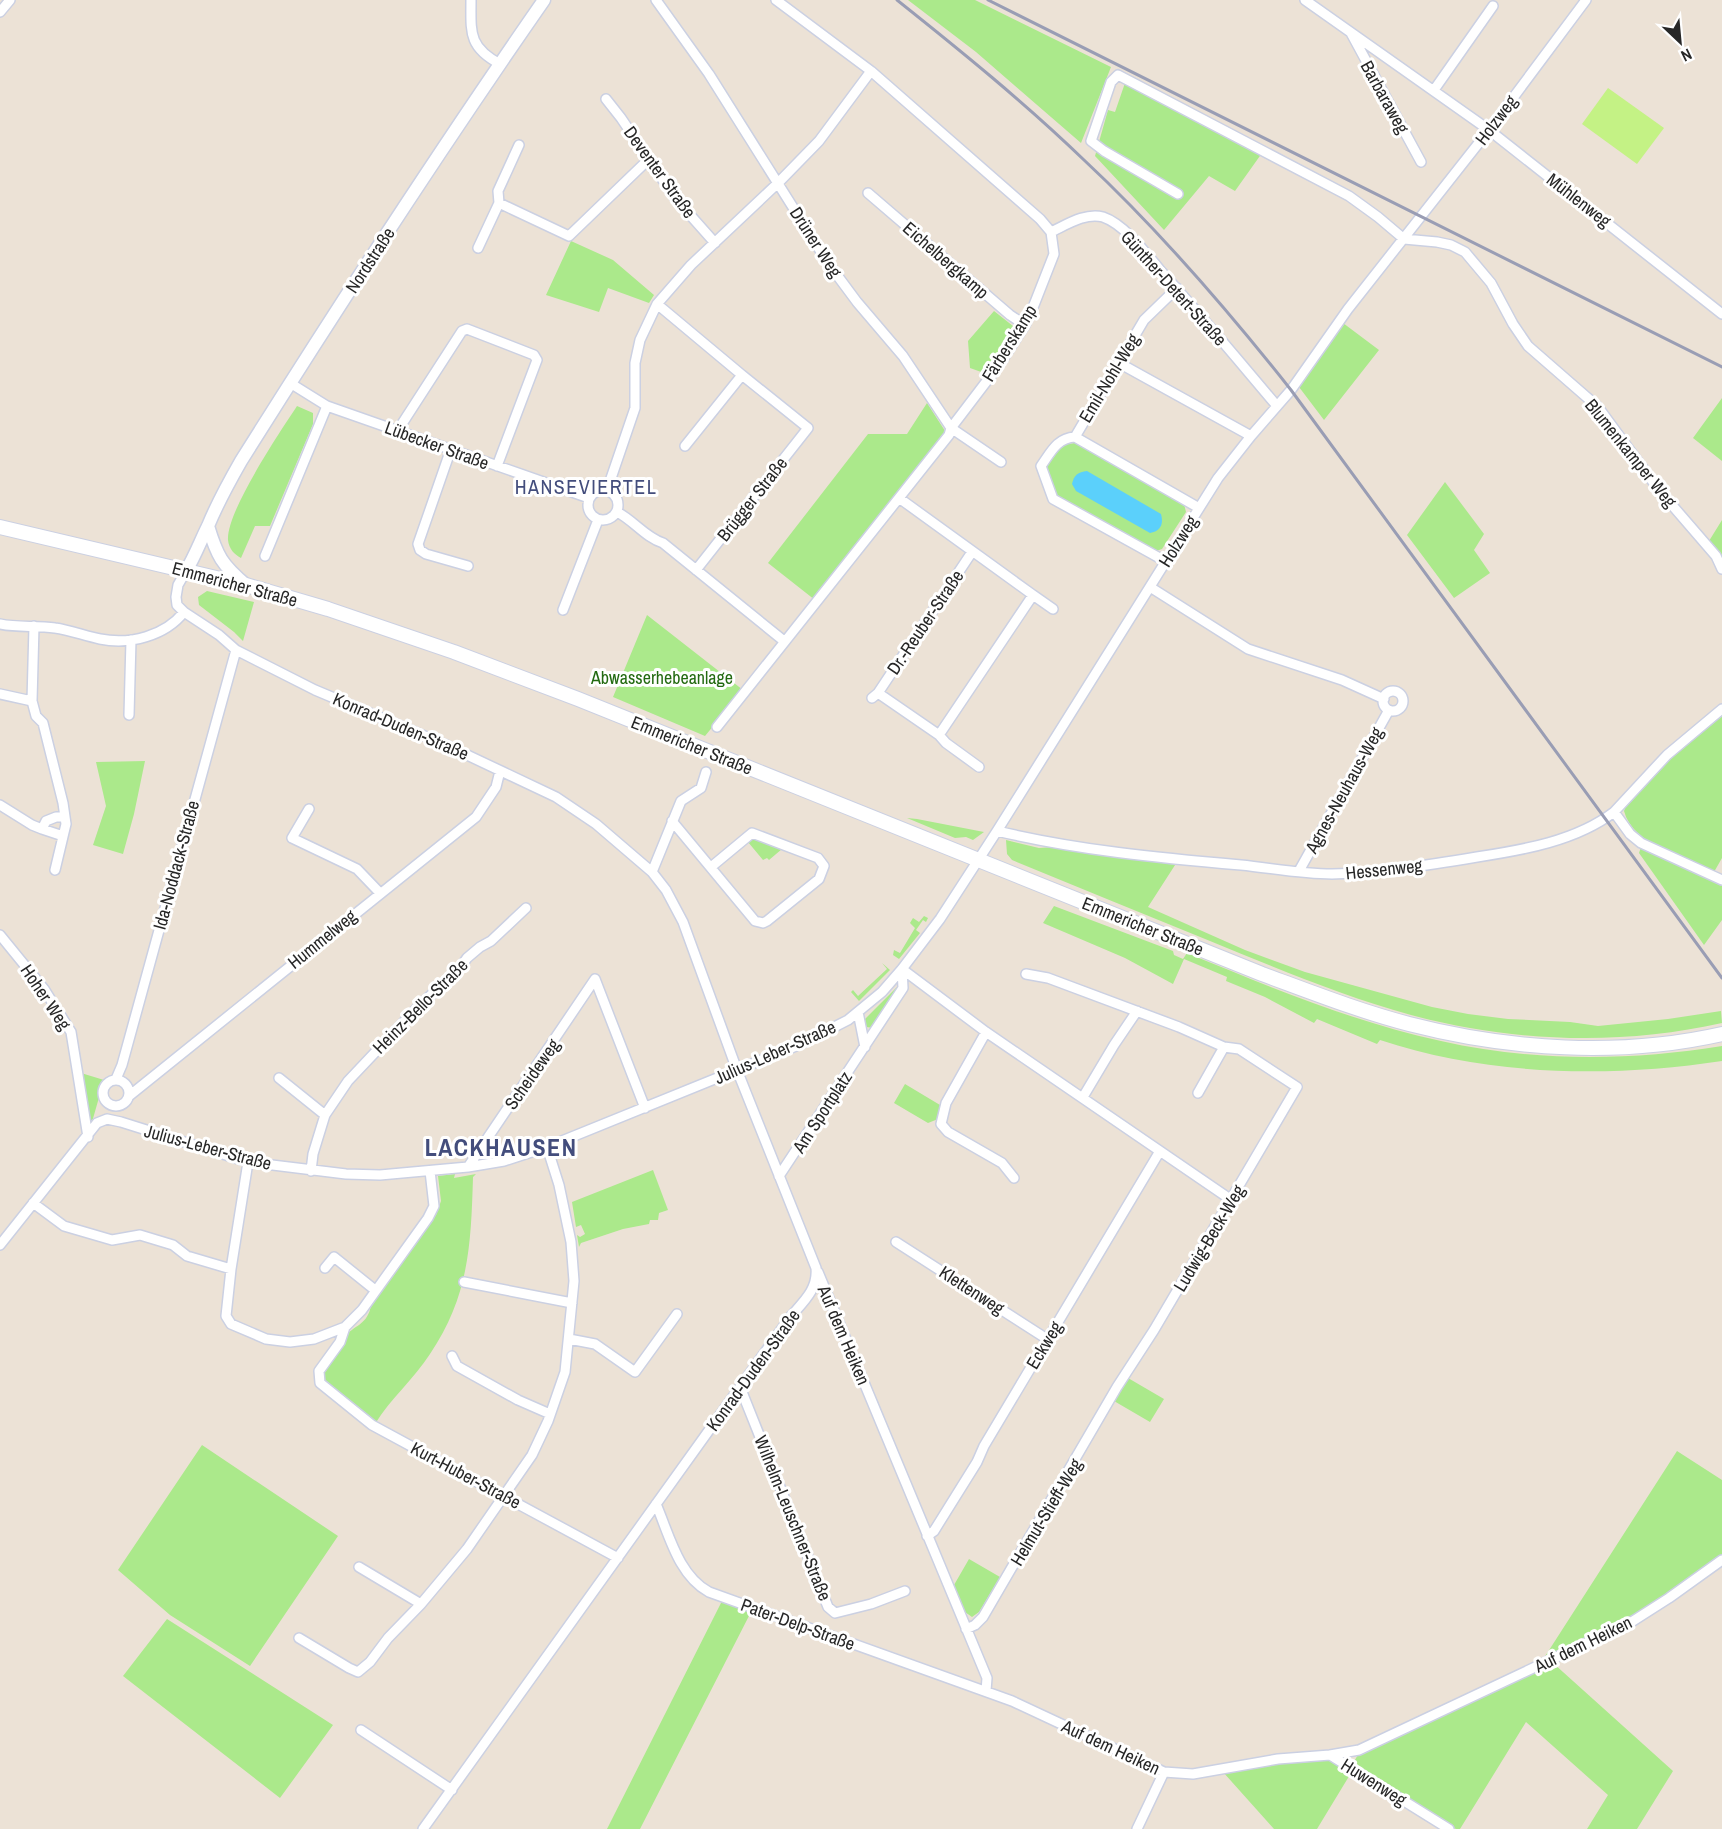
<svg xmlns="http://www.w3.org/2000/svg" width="1722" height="1829" font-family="'Archivo Narrow',sans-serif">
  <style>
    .green { fill: #abe98b }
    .pitch { fill: #c4f285 }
    .water { fill: #5bd0fb }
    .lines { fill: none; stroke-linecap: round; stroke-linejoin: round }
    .minor-casing { stroke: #cbd0e2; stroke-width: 12 }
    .tertiary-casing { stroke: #cbd0e2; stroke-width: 15 }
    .secondary-casing { stroke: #cbd0e2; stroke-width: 16 }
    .minor { stroke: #fff; stroke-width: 9 }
    .tertiary { stroke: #fff; stroke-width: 12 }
    .secondary { stroke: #fff; stroke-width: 14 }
    .rail { stroke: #999db4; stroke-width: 3 }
    .labels { text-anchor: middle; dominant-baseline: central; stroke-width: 6; stroke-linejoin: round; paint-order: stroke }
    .street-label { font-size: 18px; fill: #272727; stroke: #fff }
    .park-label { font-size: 18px; fill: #236a11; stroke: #fff }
    .neighbourhood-label { font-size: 20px; letter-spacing: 1.5px; fill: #434d7c; stroke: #fff }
    .district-label { font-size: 24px; font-weight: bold; letter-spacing: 1.5px; fill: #434d7c; stroke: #fff }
  </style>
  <rect width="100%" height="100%" fill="#ece2d6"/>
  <path class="green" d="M908 0H975L1111 67 1081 143 976 52Z
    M1125 83 1262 153 1235 191 1209 176 1164 230 1095 156 1108 110 1115 112Z
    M571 241 613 260 654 295 649 303 608 288 599 312 546 295Z
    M994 311 1018 330 984 373 970 368 968 341Z
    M1343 323 1379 350 1324 420 1299 387Z
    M1722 398V461L1693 438Z
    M927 403 947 434 815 600 768 563 868 434H907Z
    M297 406 313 413V424L270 526H255L241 558C234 554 229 549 228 540 226 512 280 432 297 406Z
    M1075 443 1184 504 1186 512 1162 549 1156 551 1054 496 1045 467 1061 445Z
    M1445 482 1484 534 1474 550 1490 573 1454 598 1407 535Z
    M1722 520V562L1709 541Z
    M207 591 254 602 243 641 234 632 199 605 198 597Z
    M647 615 743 690 705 736 613 697Z
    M1722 714V858L1714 872C1684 858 1633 845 1624 811L1627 803 1669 757Z
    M145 761 134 814 123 854 93 845 106 806 96 762Z
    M907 818 917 819 984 832 973 840 966 837 955 838Z
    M753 839H755L782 849 769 860 767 858 763 860 748 842Z
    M1006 840 1039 848 1054 847 1177 862 1148 907 1245 950 1305 972 1432 1007 1468 1014 1508 1019 1570 1022 1598 1026 1668 1019 1721 1011 1722 1023C1620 1046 1512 1042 1411 1015 1342 996 1276 968 1210 941 1144 914 1078 887 1012 860L1007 854Z
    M1641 847 1722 884V920L1704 945 1639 853Z
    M1054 906 1173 951 1174 955 1183 959 1187 953C1270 987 1353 1022 1441 1041 1533 1062 1630 1061 1722 1046V1061C1609 1078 1489 1076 1380 1040L1377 1044 1317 1019 1314 1023 1265 997 1226 981 1227 977 1184 959 1173 984 1125 958 1043 923Z
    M924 916 928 918 926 922 923 920 916 930 920 933 899 959 893 955 894 950 900 953 915 928 910 923 913 918 919 922Z
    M882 963 890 970 859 1001 851 992 853 990 858 996 887 969Z
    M898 986H901L874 1028 866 1027 865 1019Z
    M81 1073 104 1080 92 1122 87 1120Z
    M905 1084 940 1105 938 1119 928 1123 894 1103Z
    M653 1170 668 1210 659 1213 658 1220H650L649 1224 623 1229 581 1243 579 1247 577 1235 580 1237 585 1234 581 1225 576 1227 572 1202Z
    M455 1174 454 1178 476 1174 473 1177C471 1245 469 1296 430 1354 414 1379 391 1398 375 1424L326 1382 323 1372C329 1362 335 1347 343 1338 354 1325 368 1325 371 1305L436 1215 441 1201 438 1176Z
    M1128 1378 1164 1399 1150 1422 1114 1401Z
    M202 1445 338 1536 250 1666 170 1615 118 1570Z
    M1677 1451 1722 1480V1555L1632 1618 1544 1658Z
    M969 1559 1000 1577 979 1612 972 1617 965 1612 954 1585Z
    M722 1601 751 1612 640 1829H607Z
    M167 1619 333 1725 280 1798 123 1676Z
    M1553 1663 1673 1771 1637 1829H1587L1608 1795 1526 1722 1460 1829H1456L1352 1765 1359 1753Z
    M1326 1758 1351 1773 1317 1829H1274L1223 1772Z"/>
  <path class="pitch" d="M1608 88 1664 128 1637 164 1582 124Z"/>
  <path class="water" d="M1087 471 1161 514C1164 525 1160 531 1150 533L1076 491 1072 484C1074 475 1078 472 1087 471Z"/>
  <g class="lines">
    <defs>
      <path id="minor" d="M471 0C471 32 468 47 500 64
        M656 0 709 74 828 263 857 302 903 356 951 428 1001 462
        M1305 0 1489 130 1722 314
        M0 12 10 0
        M1351 33 1421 162
        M1434 90 1493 6
        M606 99 621 118 675 198 715 243
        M868 193 1010 315 1025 325
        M1178 194 1104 151 1091 141 1111 82 1118 75 1349 196 1378 217 1404 239 1437 242 1451 245 1465 252 1491 283 1513 324 1528 346 1598 407 1659 490 1716 556 1722 569
        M499 203 498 191 519 145
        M1051 232C1066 225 1086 212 1103 217 1124 224 1146 253 1160 270 1200 314 1238 360 1277 406
        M478 248 499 203 569 236 649 159
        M657 304 742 375 685 446
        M1119 363 1251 436
        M290 383 327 406 589 498
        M398 430 462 331 467 329 534 355 537 360 497 466
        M1075 437C1057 438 1051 452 1041 466L1053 499 1165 561
        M1075 437 1144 320 1177 288
        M1075 437 1199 508
        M451 449 418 544 420 550 426 554 468 566
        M588 505a15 15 0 1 1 30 0a15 15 0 1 1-30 0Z
        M607 490 635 408V363L640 340 657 304 691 265 778 183 819 141 871 71
        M899 498 1033 595 939 735
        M617 512C633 520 646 538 663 543L784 641
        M265 556 327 406
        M696 570 808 428 742 375
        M186 571 178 585 176 597 177 605 184 612 219 635 236 650 315 690 446 745 556 797 596 824 652 872 666 890 683 922 737 1070 816 1268C818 1289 804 1301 791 1316L423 1829
        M1150 587 1248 649 1342 680 1384 699
        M1033 595 1053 609
        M563 610 598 520
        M0 624C18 628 37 625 55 628 70 630 85 636 100 639 130 645 165 636 184 612
        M1383 701a10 10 0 1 1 20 0a10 10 0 1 1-20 0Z
        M878 693 939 735 946 743 979 767
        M0 694 32 701 34 626
        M872 698 878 693 972 552
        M129 715 131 640
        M717 727 949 435 951 428 999 365 1025 325 1034 305 1054 254 1051 232 1040 219 871 71 776 0
        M0 805 32 825 42 829 46 821 56 817H65L63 803 43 723 36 716 32 701
        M309 809 292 838 357 869 380 893
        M1614 812 1630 834 1641 843 1722 880
        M672 821 755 921 763 923 767 921 819 879 824 866 818 858 752 833 711 867
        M42 829 63 836
        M997 831C1077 850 1159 858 1241 865 1271 868 1302 874 1332 874 1381 873 1429 865 1477 857 1523 850 1576 841 1614 812L1667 755 1722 709
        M55 870 66 824 65 817
        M1299 871 1389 710
        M652 872 681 801 701 788 706 772
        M0 935 44 989 71 1032 88 1137
        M902 969 986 1032 1230 1199
        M595 979 645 1108
        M858 1012 865 1047
        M986 1032 946 1103 941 1124 948 1132 1002 1163 1014 1178
        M279 1078 325 1115
        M116 1079 122 1065 236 650
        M103 1093a13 13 0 1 1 26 0a13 13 0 1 1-26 0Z
        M1198 1093 1224 1047
        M129 1096 476 817 496 787 500 771
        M1083 1097 1114 1045 1137 1011
        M248 1162 231 1269 226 1316 231 1324 266 1339 290 1342 314 1339 345 1327 362 1310 428 1218 434 1206 430 1171
        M468 1167 595 979
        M311 1171 313 1154 325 1115 348 1081 417 1008 460 968 467 958 480 947 491 941 526 908
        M779 1176 903 988 902 969
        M33 1203 64 1226 112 1240 140 1235 173 1245 187 1256 231 1269
        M896 1242 1047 1339
        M0 1245 97 1123 107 1119 121 1122 248 1162 346 1174 380 1175 468 1167 504 1161 547 1147 801 1044 848 1020 882 992 902 969 940 919 997 831 1218 478 1251 436 1291 390 1348 309 1489 130 1586 0
        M325 1268 334 1257 375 1290
        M818 1272 987 1678 986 1691
        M464 1282 572 1303
        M345 1327 340 1342 319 1371 320 1383 372 1425 618 1558
        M569 1339 595 1344 635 1372 677 1314
        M452 1356 457 1366 518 1400 550 1414
        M740 1387 828 1607 835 1613 871 1604 905 1591
        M656 1504C669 1534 678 1575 709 1592L1012 1701 1164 1772 1193 1774 1278 1759 1330 1755 1359 1750 1633 1621 1669 1598 1722 1560
        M927 1536 934 1531 977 1462 984 1446 1160 1151
        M421 1604 467 1549 532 1455 548 1421 565 1372 574 1281 571 1242 559 1185 547 1147
        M966 1629 975 1625 983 1617 1117 1387 1154 1330 1297 1087 1239 1049 1224 1047 1179 1027 1048 978 1026 974
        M299 1638 349 1668 358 1672 370 1662 388 1638 421 1604 359 1567
        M361 1730 452 1790
        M1330 1755 1449 1829
        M1137 1829 1164 1772"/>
      <path id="tertiary" d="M208 526C217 556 222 565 246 585
        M186 571C195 556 200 542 208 526 217 504 229 482 241 461 339 305 439 151 544 0"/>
      <path id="secondary" d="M0 527 246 585 328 609 454 652 578 699 1262 974C1311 992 1359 1011 1409 1024 1510 1050 1620 1057 1722 1034"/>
    </defs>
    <use href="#minor" class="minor-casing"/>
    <use href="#tertiary" class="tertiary-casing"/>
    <use href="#secondary" class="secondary-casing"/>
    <use href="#minor" class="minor"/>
    <use href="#tertiary" class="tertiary"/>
    <use href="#secondary" class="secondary"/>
    <path class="rail" d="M897 0C961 51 1025 103 1084 160 1160 231 1227 309 1291 390L1722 978
      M988 0 1722 367"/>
  </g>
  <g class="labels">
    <g class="street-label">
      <text transform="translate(1385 97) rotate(61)">Barbaraweg</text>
      <text transform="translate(1496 120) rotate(-53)">Holzweg</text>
      <text transform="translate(660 172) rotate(54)">Deventer Straße</text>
      <text transform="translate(1579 200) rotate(38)">Mühlenweg</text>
      <text transform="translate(816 242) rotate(57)">Drüner Weg</text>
      <text transform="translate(370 260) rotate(-57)">Nordstraße</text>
      <text transform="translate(946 260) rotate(41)">Eichelbergkamp</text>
      <text transform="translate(1174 288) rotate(48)">Günther-Detert-Straße</text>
      <text transform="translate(1009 343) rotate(-58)">Färberskamp</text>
      <text transform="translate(1109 378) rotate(-59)">Emil-Nohl-Weg</text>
      <text transform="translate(437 445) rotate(20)">Lübecker Straße</text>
      <text transform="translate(1631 453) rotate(51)">Blumenkamper Weg</text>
      <text transform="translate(752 499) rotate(-52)">Brügger Straße</text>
      <text transform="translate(1178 541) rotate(-58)">Holzweg</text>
      <text transform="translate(235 584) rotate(15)">Emmericher Straße</text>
      <text transform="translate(925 622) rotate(-56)">Dr.-Reuber-Straße</text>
      <text transform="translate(401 726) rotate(23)">Konrad-Duden-Straße</text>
      <text transform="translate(692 745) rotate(22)">Emmericher Straße</text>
      <text transform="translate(1344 790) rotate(-61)">Agnes-Neuhaus-Weg</text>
      <text transform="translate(176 865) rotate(-75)">Ida-Noddack-Straße</text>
      <text transform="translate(1384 869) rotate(-6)">Hessenweg</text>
      <text transform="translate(1143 926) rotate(22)">Emmericher Straße</text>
      <text transform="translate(322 939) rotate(-39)">Hummelweg</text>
      <text transform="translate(46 997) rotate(56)">Hoher Weg</text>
      <text transform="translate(420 1006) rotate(-45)">Heinz-Bello-Straße</text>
      <text transform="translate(775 1052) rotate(-24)">Julius-Leber-Straße</text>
      <text transform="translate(532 1074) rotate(-55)">Scheideweg</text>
      <text transform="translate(822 1112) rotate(-57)">Am Sportplatz</text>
      <text transform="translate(208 1147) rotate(15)">Julius-Leber-Straße</text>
      <text transform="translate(1209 1238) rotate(-59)">Ludwig-Beck-Weg</text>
      <text transform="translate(972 1290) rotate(33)">Klettenweg</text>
      <text transform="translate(844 1335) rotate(67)">Auf dem Heiken</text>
      <text transform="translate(1044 1345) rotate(-59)">Eckweg</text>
      <text transform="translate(753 1370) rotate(-54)">Konrad-Duden-Straße</text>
      <text transform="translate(466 1475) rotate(28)">Kurt-Huber-Straße</text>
      <text transform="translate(1046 1512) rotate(-59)">Helmut-Stieff-Weg</text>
      <text transform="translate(793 1518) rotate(68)">Wilhelm-Leuschner-Straße</text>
      <text transform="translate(798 1624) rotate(20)">Pater-Delp-Straße</text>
      <text transform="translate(1583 1644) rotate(-26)">Auf dem Heiken</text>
      <text transform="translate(1111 1747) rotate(25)">Auf dem Heiken</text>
      <text transform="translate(1374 1782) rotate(32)">Huwenweg</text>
    </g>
    <g class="park-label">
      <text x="662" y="677">Abwasserhebeanlage</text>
    </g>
    <g class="neighbourhood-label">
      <text x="586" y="486">HANSEVIERTEL</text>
    </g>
    <g class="district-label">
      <text x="501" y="1147">LACKHAUSEN</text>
    </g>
  </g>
  <g transform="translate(1680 42) rotate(154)" stroke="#ffffff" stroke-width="4.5" paint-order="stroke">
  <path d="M0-4.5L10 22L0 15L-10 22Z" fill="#272727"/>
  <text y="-9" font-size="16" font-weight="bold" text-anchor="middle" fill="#272727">N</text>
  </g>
</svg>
